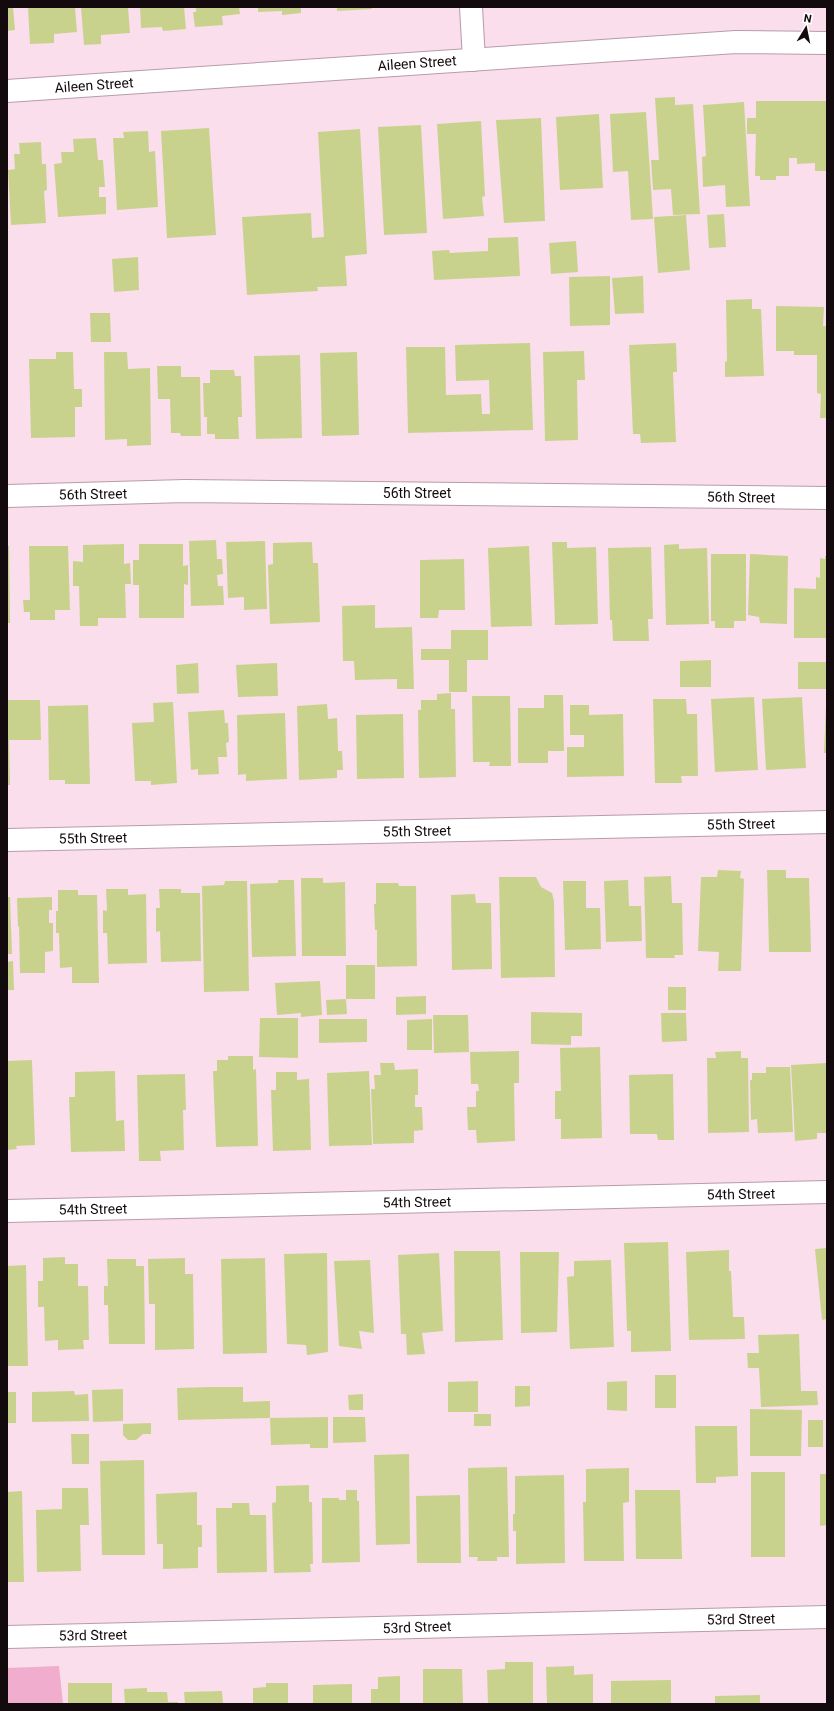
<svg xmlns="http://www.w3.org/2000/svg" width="834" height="1711" font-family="Roboto,sans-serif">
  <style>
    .green { fill: #f0adce }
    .building { fill: #c9d28d }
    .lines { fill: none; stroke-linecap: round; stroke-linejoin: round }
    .minor-casing { stroke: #b79ca9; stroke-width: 24 }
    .minor { stroke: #fff; stroke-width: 22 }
    .labels { text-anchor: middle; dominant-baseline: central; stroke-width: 3; stroke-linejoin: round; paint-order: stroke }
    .street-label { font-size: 14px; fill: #130a0e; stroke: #fff }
  </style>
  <rect width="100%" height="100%" fill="#fadeeb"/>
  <path class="green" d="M59 1666 63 1704H7V1668Z"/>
  <path class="building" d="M7 7H13L15 30 7 31Z
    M28 7H75L77 32 54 34V43L30 44Z
    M81 7H128L130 33 101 35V44L84 45Z
    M140 7H184L186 29 163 31 162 27 141 28Z
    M196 7H239L240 14 222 16 223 25 195 27 193 12H196Z
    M258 7H301V13L282 15V11L258 12Z
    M337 7H371L372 9 337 11Z
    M675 97V105L693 104 700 214 673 215 671 189 653 190 651 160H659L655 98Z
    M756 101H827V171H815V163L797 164V158H789V176H776V180H760V176H755L756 134H747V118H756Z
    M744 102 750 206 726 207 725 185 703 187 702 157 706 156 703 105Z
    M646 112 653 219 631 220 628 171 613 172 610 114Z
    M599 114 603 188 560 190 556 117Z
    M541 118 545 221 504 223 496 120Z
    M481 121 485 196 482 197 484 216 443 219 437 124Z
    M421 125 427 233 384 235 378 127Z
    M209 128 216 235 167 238 161 131Z
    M360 129 367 254 345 256 347 286 317 287 318 291 247 295 242 217 311 213 312 238 324 237 318 132Z
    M148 131 149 152 155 151 158 207 117 210 113 138H124L123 132Z
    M96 138 98 160H103L105 187H99V197H106V214L58 217 54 164 62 163 61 152H74L73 139Z
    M41 142 42 164H46L47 190 44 191 46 223 11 225 8 170 15 169 14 154H20L19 143Z
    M724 214 726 247 709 248 707 215Z
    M686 215 690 270 658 273 654 217Z
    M518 237 520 276 434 280 432 251 449 250 450 253 488 251V238Z
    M576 241 578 272 551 274 549 243Z
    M138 257 139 290 114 292 112 259Z
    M610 276V325L570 326 569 277Z
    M643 276 644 313 615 314 612 278Z
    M752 299V309H761L764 376 725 377V361L727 362 726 300Z
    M776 306 824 307 823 326H827V418H820L821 394 817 393V355H794V351H776Z
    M90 313H110L111 342H91Z
    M530 343 533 430 408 433 406 347H445L446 395 481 394 482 414H490L489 380 456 381 455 345Z
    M676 343 677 372H673L676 442 641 443 640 434H633L629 345Z
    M584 351 585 380H577L578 440 545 441 543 352Z
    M56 352H73L74 389H82V407H75V437L31 438 29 359H56Z
    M104 352H127L128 369 150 368 151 445 127 446V439L105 440Z
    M357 352 359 435 322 436 320 353Z
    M300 355 302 438 256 439 254 356Z
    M157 366H181V377H200L201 436H181L180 433H171L170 399H158Z
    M210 370H234L235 376H241L242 417H238L239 439H215V434H207V417H204L203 383H210Z
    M216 540 217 559H222L223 574 217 575 218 586H223L224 605 191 606 189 541Z
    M265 541 267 609 244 610V597L228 598 226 542Z
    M312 542 313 563H318L320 622 270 624 268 565 273 564V543Z
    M552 542H567V548L596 547 598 624 555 625Z
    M124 544V564L130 563 131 584H125L126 618H98V626H80L79 586H73V561L83 562V545Z
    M139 544H183V566L188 565V585L184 584V618H139V585H133V560H139Z
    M679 544V549L707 548 709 624 666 625 664 545Z
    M7 546H9L10 623H7Z
    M29 546H68L70 610H55V620H30V612H24L23 600H30Z
    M529 546 532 626 491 627 488 548Z
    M651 547 653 619H648L649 641H613L612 620H610L608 548Z
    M711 554H746V621H734V628H715V621H711Z
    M750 554 788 556 787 624 760 623 759 617 748 615Z
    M825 556H827V638H794V588L816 589V577L820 578V558L825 559Z
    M464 559 465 610H439L438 618H420V560Z
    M375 605V628L412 627 414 689H397V679L355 680 354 661H343L342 606Z
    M451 630H488V660H467V692H449V660H421V649H451Z
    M711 660V687H680V661Z
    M798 662H827V689H798Z
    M198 663 199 693 177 694 176 665Z
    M277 663 278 696 238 697 236 665Z
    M451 693V709H455L456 777 419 778 418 710H421V700H437V694Z
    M544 695H563L564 751H548V763H518V708H544Z
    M472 696H510L511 766H489L490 762H473Z
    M754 697 758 770 715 772 711 699Z
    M802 697 806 768 766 770 762 699Z
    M653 699H686L687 714H697L698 776H681L682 783H655Z
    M7 700H40L41 740H9L10 785H7Z
    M173 702 177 783 151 785V781H135L132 723 154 722 153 703Z
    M327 704 328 719 337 718 338 751H342L343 770H337V778L299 780 297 706Z
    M88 705 90 784H65V780H49L48 706Z
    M570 705H589V715L623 714 624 776 567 777V747H584V735H570Z
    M826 706H827V753H824Z
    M224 710 225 723H228L229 742 226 743 227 757H218L219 774 198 775V769L191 770 188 712Z
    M285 713 287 779 246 781V774L238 775 237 715Z
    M403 714 404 778 357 779 356 715Z
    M718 870 741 871 740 878 744 879 741 971H718L719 952 698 951 701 877H717Z
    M767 870H786V878H809L811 952H769Z
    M671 876 672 903H682L683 955H674L675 958H646L644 877Z
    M499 877H536L541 887 552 893 554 901 555 977 501 978Z
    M301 878H323V883L345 882 346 956H302Z
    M278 880H294L296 956 252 957 250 884 278 883Z
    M628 880 629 906H641L642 941 606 942 604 881Z
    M225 881H247L249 991 204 992 202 886 224 885Z
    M563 881H586V908H600L601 949 565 950Z
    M376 883H398L399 886H416L417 966 377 967V930H375L374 904H376Z
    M106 889H128V895L146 894 147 963 108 964 107 933H103V910L107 911Z
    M159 889H181V893H200L201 961 161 962 160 931 156 932V908H160Z
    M58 890H78V895H97L99 983H72V967L60 968 59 933H56V911H58Z
    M475 894 476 903H491L492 969 452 970 451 895Z
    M7 897H10L12 954H7Z
    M52 897V910H49V923H53V951L45 952V973H20L19 926 18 927 17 898Z
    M13 961 14 990H7V962Z
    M346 965H375V999H346Z
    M320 981 322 1015 301 1017V1013L277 1015 275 983Z
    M668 987H686V1010H668Z
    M426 996V1014L396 1015V997Z
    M346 999 347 1014 327 1015 326 1000Z
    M531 1012 582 1013V1036H571V1045L531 1044Z
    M661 1013H686L687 1041 662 1042Z
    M433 1015H468L469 1052 434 1053Z
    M260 1018H298V1058L259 1057Z
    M319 1019H367V1042L319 1043Z
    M432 1019V1050H407V1020Z
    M600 1047 602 1138 561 1139V1119H555V1091H561L560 1048Z
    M519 1051V1083H514L515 1141 477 1143 476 1130H468L467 1107H476V1091H479L478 1084H471L470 1052Z
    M741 1051V1058H748L749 1132 708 1133 707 1058H716L715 1052Z
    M228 1056H253V1070L256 1069 258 1146 216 1147 213 1071H217V1060H228Z
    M32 1060 35 1145 16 1146 17 1149 7 1150V1061Z
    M380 1063H394L395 1070 418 1069V1095H415V1107H422L423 1130 414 1131V1143L373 1144 371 1089H375L374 1075H381Z
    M827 1063V1133H817V1139L795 1141 791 1065Z
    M766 1067H790L793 1132 758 1133 757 1119 751 1120 750 1080H752V1073H766Z
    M115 1071 116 1121 124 1120 125 1151 71 1152 69 1097H75V1072Z
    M369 1071 372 1145 329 1146 327 1073Z
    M276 1072H297V1080L309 1079 311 1150 273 1151 271 1090H276Z
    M185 1074 186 1110H183L184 1150 160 1151 161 1161H139L137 1075Z
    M673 1074 674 1140H658L657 1134H630L629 1075Z
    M668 1242 671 1351 631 1352V1331H627L624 1243Z
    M827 1248V1319L822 1320 815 1249Z
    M729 1250V1271H731L733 1317H744L745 1339 689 1340 686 1252Z
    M454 1251H500L503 1340 455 1342Z
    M520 1252H559L557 1332 521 1333Z
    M327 1253 328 1352 307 1355 306 1345 287 1344 284 1254Z
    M439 1253 443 1331 422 1333 425 1354 407 1355 406 1334H401L398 1255Z
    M65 1257V1264H78V1286H88L89 1340H83L84 1349 58 1350V1340L45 1341 44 1307H38V1281H43V1258Z
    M185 1258V1274H193L194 1349 155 1350V1304H149L148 1259Z
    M265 1258 267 1353 223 1354 221 1259Z
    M107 1259H136V1266H144L145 1344H109L108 1305H104V1286H108Z
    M370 1260 374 1333 359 1331 362 1349 339 1346 334 1261Z
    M611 1260 614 1347 570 1349 567 1277 574 1276V1261Z
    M26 1265 28 1366H7V1266Z
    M799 1334 801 1391H817L818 1405 761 1407 759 1368H748L747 1353H759L758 1335Z
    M655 1375H676V1408H655Z
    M478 1381V1412H448V1382Z
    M627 1381V1411L607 1410V1382Z
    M515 1386H530V1406L515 1407Z
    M210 1387H243V1402L270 1401V1418L178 1420 177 1388Z
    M123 1389V1421L93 1422 92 1390Z
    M74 1391 75 1395 88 1394 89 1421 32 1422V1392Z
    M7 1392H16V1423H7Z
    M363 1394V1410H349L348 1395Z
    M750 1409 802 1410 801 1456H750Z
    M474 1414H491V1426H474Z
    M328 1417V1448H310V1444L271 1445 270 1418Z
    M333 1417H365L366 1442 333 1443Z
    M808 1420H823V1447H808Z
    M151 1423V1434H143L136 1440H128L123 1435V1424Z
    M695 1426H737L738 1476 716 1477V1483H696Z
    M71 1434H89V1464H72Z
    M409 1454 410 1544 376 1545 374 1455Z
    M144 1460 145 1555H102L100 1461Z
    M507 1467 509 1557H497V1561H477L478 1557H469L468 1468Z
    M629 1468V1502L623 1503 624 1561H584L583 1502H586V1469Z
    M751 1472H785V1557H751Z
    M820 1474H827V1525L820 1526Z
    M564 1475 565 1563 516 1564V1531H513V1514H515V1476Z
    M309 1485V1502H312L313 1564H310L311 1572 274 1573 272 1503 276 1502V1486Z
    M62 1488H88L89 1525H80L81 1571 37 1572 36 1510 62 1509Z
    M346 1490H357V1501H359L360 1562 322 1563V1498H339V1500H346Z
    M635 1490H680L682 1559H636Z
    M22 1491 24 1582H7V1492Z
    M197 1492V1525H202V1547H198V1568L163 1569V1544H157L156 1494Z
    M460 1495 461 1563H417L416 1496Z
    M232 1503H249L250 1515H266L267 1572 217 1573 216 1508H232Z
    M505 1662H533V1704H488L487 1670 505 1669Z
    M574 1666V1675L593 1674V1704H547L546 1667Z
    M423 1669H462L463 1704H423Z
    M400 1676V1704H371V1689H378V1677Z
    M671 1680V1704H611V1681Z
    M68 1683H112V1704H68Z
    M266 1683H288V1704H253V1688L266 1687Z
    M352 1684V1704H313V1685Z
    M147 1688V1692H167L168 1702H178V1704H125L124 1689Z
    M222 1691 223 1704H185L184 1692Z
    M760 1695V1704H715V1696Z"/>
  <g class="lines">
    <defs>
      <path id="minor" d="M471 7 474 60
        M7 91 736 42 827 43
        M7 496 185 491 827 498
        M7 840 827 822
        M7 1211 827 1192
        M7 1637 827 1617"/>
    </defs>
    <use href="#minor" class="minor-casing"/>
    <use href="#minor" class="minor"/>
  </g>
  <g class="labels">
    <g class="street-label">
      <text transform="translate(417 63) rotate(-4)">Aileen Street</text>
      <text transform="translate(94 85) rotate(-4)">Aileen Street</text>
      <text x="417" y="493">56th Street</text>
      <text transform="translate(93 494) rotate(-1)">56th Street</text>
      <text transform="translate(741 497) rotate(1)">56th Street</text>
      <text transform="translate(741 824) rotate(-1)">55th Street</text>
      <text transform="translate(417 831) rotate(-1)">55th Street</text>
      <text transform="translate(93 838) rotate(-1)">55th Street</text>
      <text transform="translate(741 1194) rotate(-1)">54th Street</text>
      <text transform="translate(417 1202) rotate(-1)">54th Street</text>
      <text transform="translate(93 1209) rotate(-1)">54th Street</text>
      <text transform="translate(741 1619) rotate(-1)">53rd Street</text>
      <text transform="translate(417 1627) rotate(-2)">53rd Street</text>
      <text transform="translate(93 1635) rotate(-1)">53rd Street</text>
    </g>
  </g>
  <rect width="834" height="1711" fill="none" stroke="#130a0e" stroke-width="16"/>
  <g transform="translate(806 28) rotate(10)" stroke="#ffffff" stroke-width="3" paint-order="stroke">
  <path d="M0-3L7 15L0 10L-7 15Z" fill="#130a0e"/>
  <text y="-6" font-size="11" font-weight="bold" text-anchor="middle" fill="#130a0e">N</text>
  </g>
</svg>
